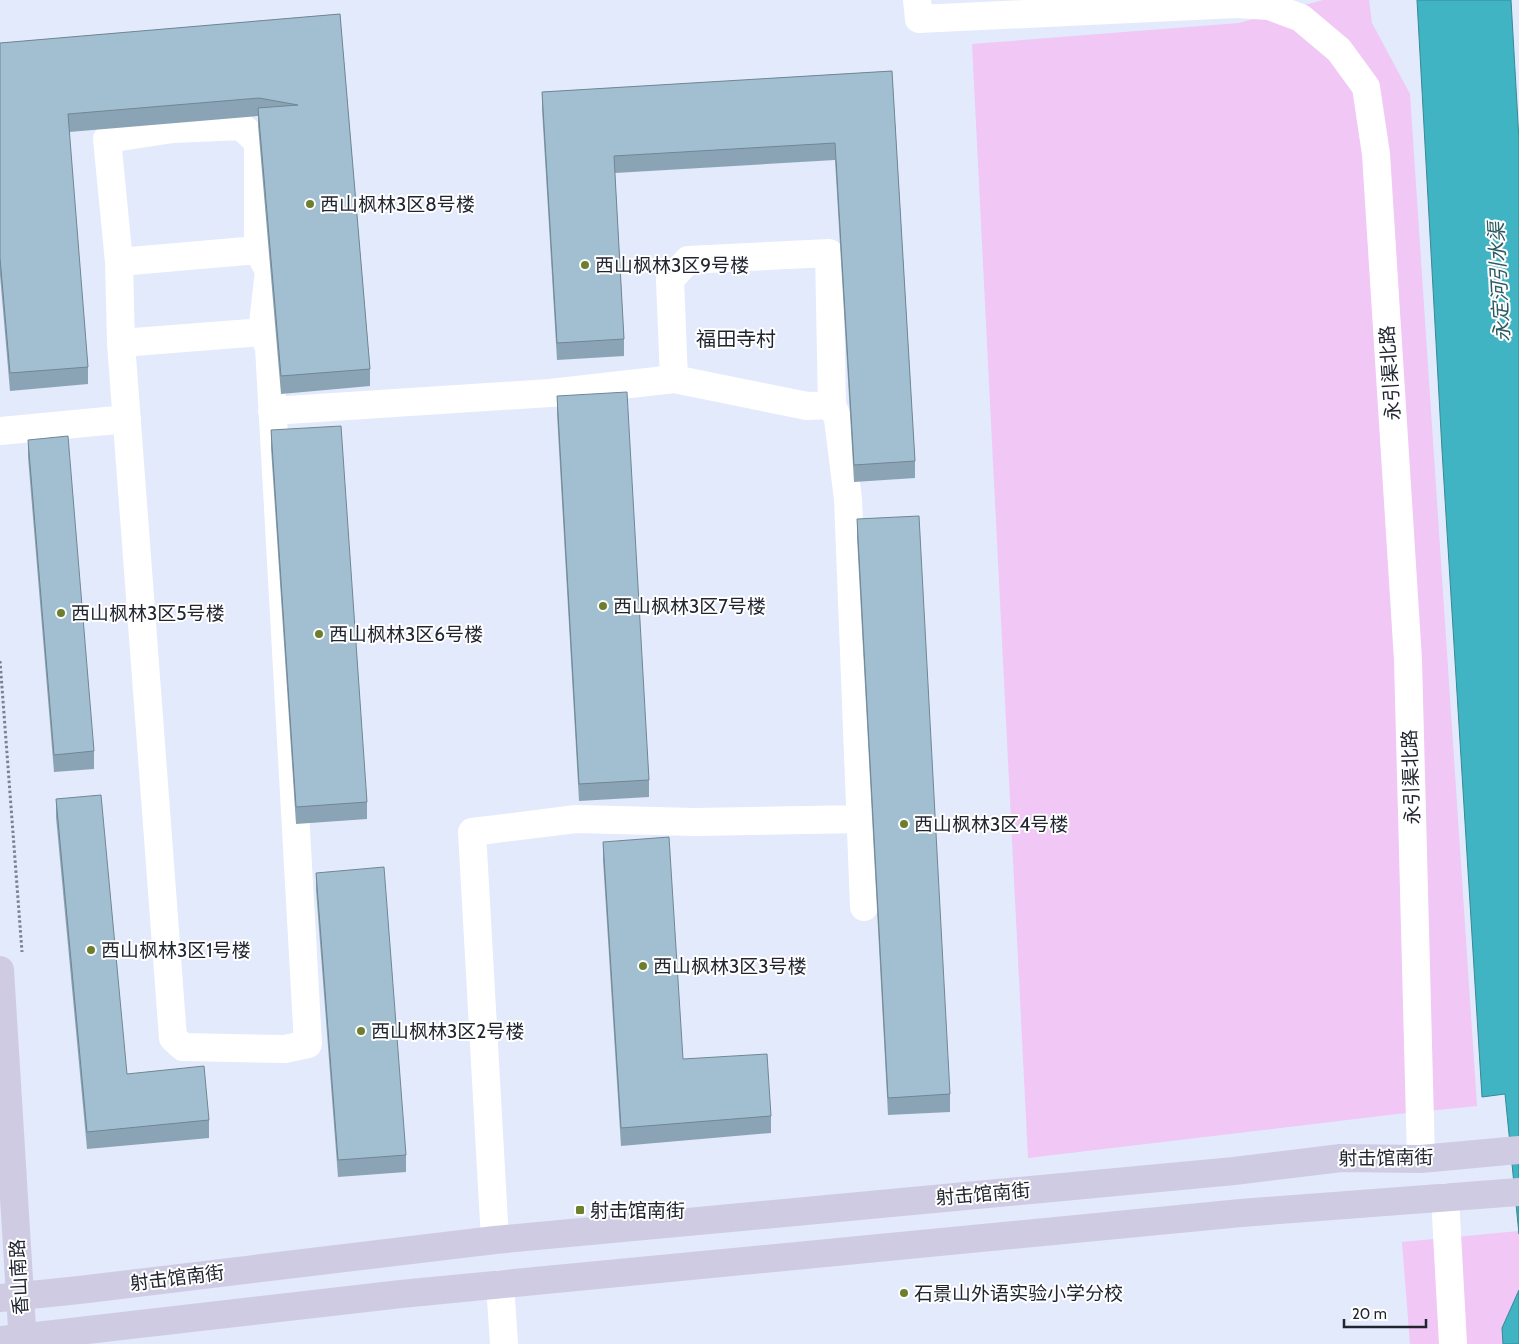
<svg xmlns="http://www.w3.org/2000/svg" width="1519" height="1344" font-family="Cabin,'Noto Sans SC',sans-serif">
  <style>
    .green { fill: #f0c7f5 }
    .water { fill: #40b4c3; stroke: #368997 }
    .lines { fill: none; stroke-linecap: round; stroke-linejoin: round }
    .path { stroke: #7a818e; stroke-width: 3; stroke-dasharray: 2.5 2.5; stroke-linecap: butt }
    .minor { stroke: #fff; stroke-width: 28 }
    .major { stroke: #cfcbe3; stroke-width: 28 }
    .wall { fill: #8ba4b5 }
    .building { fill: #a2bfd2; stroke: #718693 }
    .poi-dot { fill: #6d7e2c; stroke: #fff; stroke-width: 2 }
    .labels { text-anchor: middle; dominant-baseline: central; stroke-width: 4; stroke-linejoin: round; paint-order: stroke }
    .poi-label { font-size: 19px; fill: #20252f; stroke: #fff; text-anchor: start }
    .street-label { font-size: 19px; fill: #20252f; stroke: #fff }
    .water-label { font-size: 20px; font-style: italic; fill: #2b5b62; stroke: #fff }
    .neighbourhood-label { font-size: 20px; fill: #20252f; stroke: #fff }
  </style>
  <rect width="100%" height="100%" fill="#e2eafc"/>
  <path class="green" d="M1323 0H1369L1372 23 1410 94 1477 1106 1397 1114 1028 1158 972 44 1239 23Z
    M1519 1231V1344H1410L1402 1242Z"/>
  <path class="water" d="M1417 0H1511L1519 140V1234L1505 1094 1482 1097 1442 450Z
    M1519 1290V1344H1503L1502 1328Z"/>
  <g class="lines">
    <path class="path" d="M0 661 22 952"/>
    <path class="minor" d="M917 0 919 19 1236 4 1269 6 1301 18 1339 50 1366 87 1376 154 1408 660 1421 1159
      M241 126 258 142V250L269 271 262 332 269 347 308 1044 285 1049 183 1047 173 1038 121 343 119 262 107 139 173 129Z
      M119 262 258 250
      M121 343 262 332
      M674 379 670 280 688 260 829 253 832 405 838 419 848 499 864 907
      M272 411 550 393 674 379 807 406 832 405
      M0 431 127 419
      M1445 1197 1453 1344
      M495 1240 472 832 576 819 695 822 861 819
      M500 1284 504 1344"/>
    <path class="major" d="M0 970 23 1344
      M0 1298 79 1290 495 1240 1234 1171 1341 1158 1421 1159 1519 1150
      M0 1340 401 1294 1241 1213 1519 1192"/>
  </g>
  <path class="wall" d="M340 14 370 369V386L281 394 258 125V116L69 132 88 367V384L10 391 0 275V43Z
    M892 71 915 461V478L854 482 835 160 615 173 624 339V356L557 360 542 109V92Z
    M557 396 649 780V797L579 801 557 414Z
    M271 430 367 802V819L296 824 271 448Z
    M28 440 94 751V769L54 772 28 457Z
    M857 519 950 1094V1112L888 1115 857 537Z
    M56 799 127 1074 209 1120V1138L87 1149 56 817Z
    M603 842 683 1059 771 1116V1133L621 1146 603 860Z
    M316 873 406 1155V1172L338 1177 316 890Z"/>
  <path class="building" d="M340 14 370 369 281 376 258 108 298 105 259 98 68 114 88 367 10 373 0 258V43Z
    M892 71 915 461 854 465 835 143 614 156 624 339 557 343 542 92Z
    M627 392 649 780 579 784 557 396Z
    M341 426 367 802 296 807 271 430Z
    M68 436 94 751 54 755 28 440Z
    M919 516 950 1094 888 1098 857 519Z
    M101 795 127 1074 204 1066 209 1120 87 1132 56 799Z
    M669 837 683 1059 767 1054 771 1116 621 1128 603 842Z
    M384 867 406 1155 338 1160 316 873Z"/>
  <g class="poi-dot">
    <circle cx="310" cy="204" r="5"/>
    <circle cx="585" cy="265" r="5"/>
    <circle cx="603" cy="606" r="5"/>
    <circle cx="61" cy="613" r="5"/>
    <circle cx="319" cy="634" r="5"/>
    <circle cx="904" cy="824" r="5"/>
    <circle cx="91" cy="950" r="5"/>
    <circle cx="643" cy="966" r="5"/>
    <circle cx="361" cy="1031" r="5"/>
    <rect x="575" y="1205" width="10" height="10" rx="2.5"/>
    <circle cx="904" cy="1293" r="5"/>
  </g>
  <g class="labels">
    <g class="poi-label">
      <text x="320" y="204">西山枫林3区8号楼</text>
      <text x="595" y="265">西山枫林3区9号楼</text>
      <text x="613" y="606">西山枫林3区7号楼</text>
      <text x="71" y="613">西山枫林3区5号楼</text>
      <text x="329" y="634">西山枫林3区6号楼</text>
      <text x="914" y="824">西山枫林3区4号楼</text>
      <text x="101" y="950">西山枫林3区1号楼</text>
      <text x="653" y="966">西山枫林3区3号楼</text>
      <text x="371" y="1031">西山枫林3区2号楼</text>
      <text x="590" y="1210">射击馆南街</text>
      <text x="914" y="1293">石景山外语实验小学分校</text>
    </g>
    <g class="street-label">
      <text transform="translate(1390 373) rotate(-94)">永引渠北路</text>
      <text transform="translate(1411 777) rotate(-92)">永引渠北路</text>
      <text transform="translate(1386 1158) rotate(-1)">射击馆南街</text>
      <text transform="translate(983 1194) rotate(-5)">射击馆南街</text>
      <text transform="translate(19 1277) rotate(-93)">香山南路</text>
      <text transform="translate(177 1278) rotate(-7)">射击馆南街</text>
    </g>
    <g class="water-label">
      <text transform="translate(1499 282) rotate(-93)">永定河引水渠</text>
    </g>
    <g class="neighbourhood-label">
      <text x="736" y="339">福田寺村</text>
    </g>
  </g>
  <path d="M1344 1319v8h82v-8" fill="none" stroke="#20252f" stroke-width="2.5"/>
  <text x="1352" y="1319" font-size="15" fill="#20252f" stroke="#ffffff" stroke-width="4" paint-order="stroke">20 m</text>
</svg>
